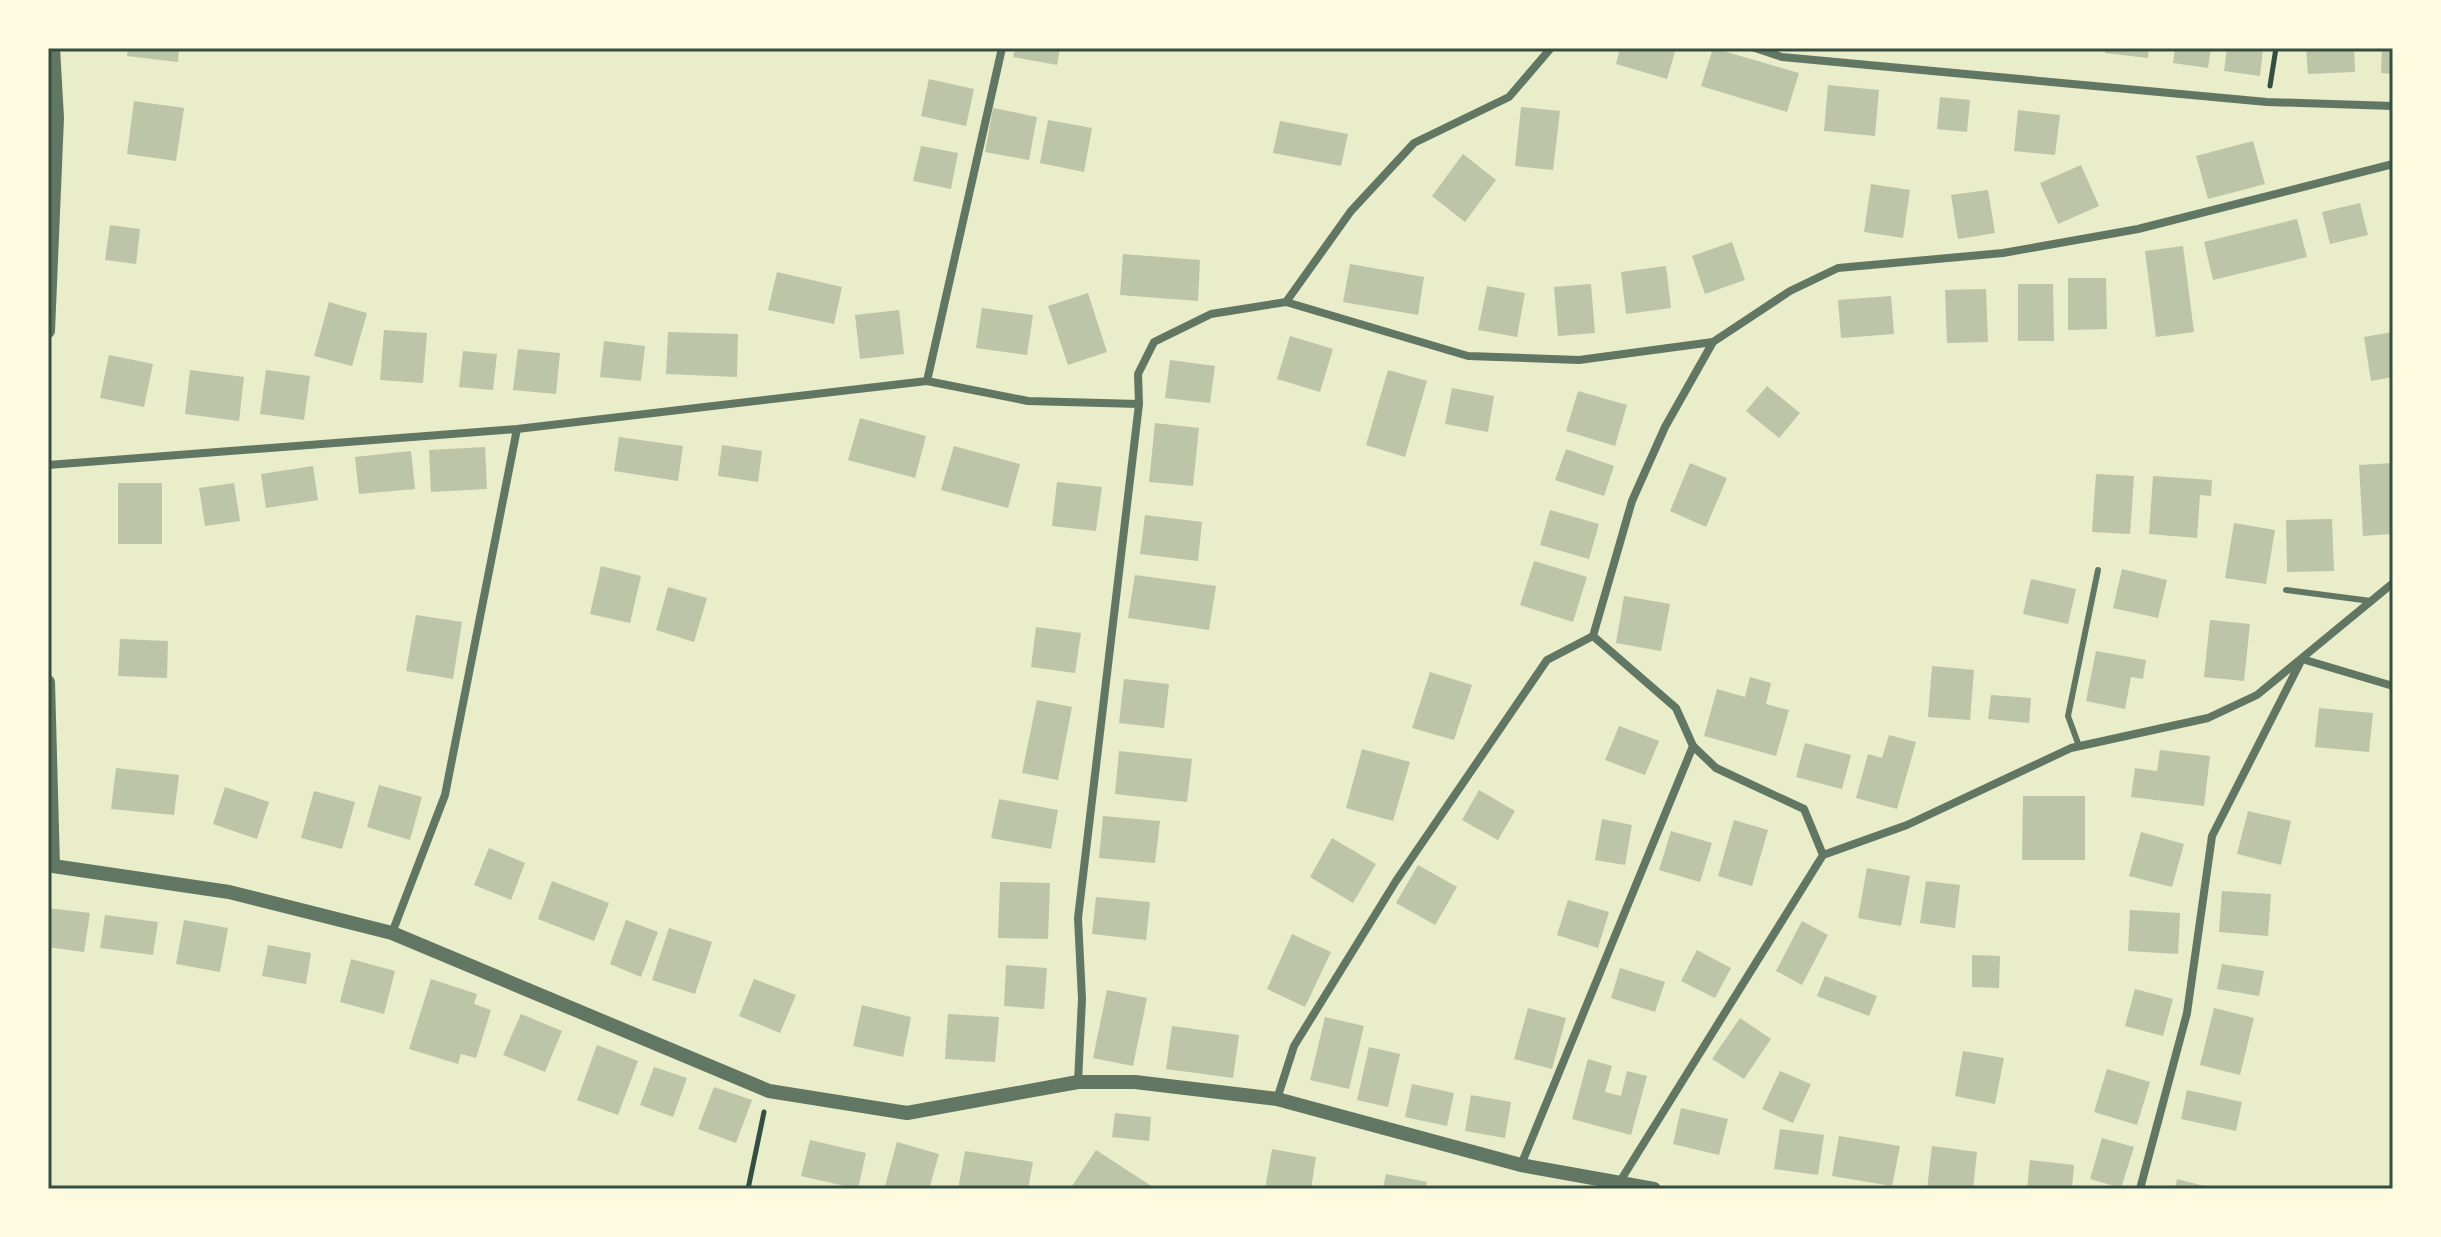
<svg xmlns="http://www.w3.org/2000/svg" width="2441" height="1237" font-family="'Noto Sans',sans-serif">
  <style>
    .building { fill: #bcc5a7 }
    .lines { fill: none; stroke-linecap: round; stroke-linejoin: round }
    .path { stroke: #344e41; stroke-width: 5 }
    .service { stroke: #617663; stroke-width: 6 }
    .minor { stroke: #617663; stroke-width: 8 }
    .tertiary { stroke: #617663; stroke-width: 14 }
    .neatline { fill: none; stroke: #344e41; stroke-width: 3 }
  </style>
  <rect width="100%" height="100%" fill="#e9edc9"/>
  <path class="building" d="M128 48H179L178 62 127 56Z
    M1015 48H1060L1057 65 1013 57Z
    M1620 48H1676L1667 79 1616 64Z
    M1713 48 1799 73 1787 112 1701 86Z
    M2105 48H2149L2148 58 2105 53Z
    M2175 48H2211L2208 68 2173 63Z
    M2227 48H2263L2260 76 2224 71Z
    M2306 48H2354L2355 72 2308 74Z
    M2382 48H2393V74L2381 73Z
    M929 79 974 89 966 126 921 116Z
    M1828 85 1879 90 1875 136 1824 131Z
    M1940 97 1970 100 1967 132 1937 129Z
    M134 101 184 108 176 161 127 154Z
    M1521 107 1560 111 1553 170 1515 166Z
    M993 108 1037 117 1029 160 985 152Z
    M2018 110 2060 115 2055 155 2014 151Z
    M1048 120 1092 128 1084 172 1040 163Z
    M1280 121 1348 134 1341 166 1273 153Z
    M2253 141 2265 184 2208 199 2196 156Z
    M921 146 958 153 951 189 913 181Z
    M1463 154 1496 180 1465 222 1432 196Z
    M2081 165 2099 206 2058 224 2040 183Z
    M1871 184 1910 190 1903 238 1864 232Z
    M1988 190 1995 233 1958 239 1951 195Z
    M2360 203 2368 235 2330 244 2322 212Z
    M2297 219 2307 257 2213 280 2204 242Z
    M110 225 140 229 136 264 105 260Z
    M1732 242 1745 280 1705 294 1692 256Z
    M2183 246 2194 332 2156 337 2145 251Z
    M1123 254 1200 260 1198 301 1120 295Z
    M1350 264 1424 277 1418 315 1343 302Z
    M1666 266 1671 308 1626 314 1621 272Z
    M777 272 842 287 834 324 768 310Z
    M2068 278H2106L2107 329 2068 330Z
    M1591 284 1595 333 1558 336 1554 287Z
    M2018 284H2053L2054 341H2018Z
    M1487 286 1525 293 1517 337 1478 330Z
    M1986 289 1988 342 1947 343 1945 290Z
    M1088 293 1107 352 1068 365 1048 306Z
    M1891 296 1894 334 1841 338 1838 300Z
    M329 302 367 313 352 366 314 356Z
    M982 308 1033 315 1027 355 976 348Z
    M899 310 904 354 860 359 855 315Z
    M384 330 427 333 423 383 380 380Z
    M668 332 738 334 737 377 666 374Z
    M2393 332V377L2371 381 2364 337Z
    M1290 336 1333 349 1320 392 1277 379Z
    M604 341 645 346 641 381 600 377Z
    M518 349 560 353 556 394 513 390Z
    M463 351 497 354 493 390 459 387Z
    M109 355 153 364 144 407 100 398Z
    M1170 360 1215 366 1210 403 1165 398Z
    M190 370 244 377 239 421 185 414Z
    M266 370 310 376 304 420 260 414Z
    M1388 370 1427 381 1405 457 1366 445Z
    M1767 386 1800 413 1779 438 1746 411Z
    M1452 388 1494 396 1488 432 1445 424Z
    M1578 391 1627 405 1615 446 1566 431Z
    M860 418 926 436 915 478 848 460Z
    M1155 423 1199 428 1193 486 1149 482Z
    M619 437 683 446 678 481 614 471Z
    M722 445 762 451 758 482 718 476Z
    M954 446 1020 464 1008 508 941 490Z
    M485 447 487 489 431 492 429 450Z
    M1566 449 1614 466 1604 496 1555 480Z
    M411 451 415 489 359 494 355 457Z
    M1690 463 1727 478 1706 527 1670 511Z
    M2393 463V534L2363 536 2359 465Z
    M313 466 318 500 266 508 261 474Z
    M2096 474 2134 476 2130 534 2092 532Z
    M2153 476 2212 480 2211 496 2200 495 2197 538 2149 534Z
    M1057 482 1102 487 1096 531 1052 526Z
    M118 483H162V544H118Z
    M234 483 240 521 205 526 199 488Z
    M1550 510 1599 524 1589 559 1540 545Z
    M1145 515 1202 522 1198 561 1140 554Z
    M2332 519 2334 571 2287 572 2286 520Z
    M2234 523 2275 530 2266 584 2225 578Z
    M1534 561 1587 577 1573 622 1520 605Z
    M601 566 641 576 630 623 590 614Z
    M2122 569 2167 580 2158 618 2113 608Z
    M1135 575 1216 586 1209 630 1128 618Z
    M2031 579 2076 589 2068 624 2023 614Z
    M668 587 707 598 694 642 656 630Z
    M1624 596 1670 604 1661 651 1616 643Z
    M416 615 462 622 453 679 406 671Z
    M2210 620 2250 624 2244 681 2204 677Z
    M1036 627 1081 633 1075 673 1031 667Z
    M120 639 168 641 167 678 118 676Z
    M2096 651 2146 660 2143 679 2131 677 2125 709 2086 701Z
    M1932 666 1974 670 1970 720 1928 717Z
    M1430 672 1472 685 1454 740 1412 728Z
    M1750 677 1771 683 1766 704 1789 710 1776 756 1704 736 1717 689 1745 697Z
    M1124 679 1169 684 1164 728 1119 723Z
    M1991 695 2031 698 2029 723 1988 719Z
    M1037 700 1072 707 1058 780 1022 773Z
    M2319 708 2373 713 2369 752 2315 747Z
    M1619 726 1659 741 1645 775 1605 760Z
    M1889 735 1916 742 1897 809 1856 798 1868 754 1882 758Z
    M1805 743 1851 755 1842 789 1796 777Z
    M1362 749 1410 762 1393 821 1346 808Z
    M2160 750 2210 756 2204 806 2131 797 2135 768 2157 771Z
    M1119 751 1192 759 1187 802 1115 794Z
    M116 768 179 775 174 815 111 809Z
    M379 785 422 797 410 840 367 827Z
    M225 787 269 802 257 839 213 824Z
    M1479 790 1515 811 1498 840 1462 820Z
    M314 791 355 802 342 849 301 838Z
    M2023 796H2085V860H2022Z
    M999 799 1058 810 1051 849 991 838Z
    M2248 811 2291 821 2281 865 2237 854Z
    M1103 816 1160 821 1155 863 1099 858Z
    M1602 819 1632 825 1625 865 1595 860Z
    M1734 820 1768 830 1752 886 1718 876Z
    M1671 831 1712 843 1700 882 1659 870Z
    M2141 832 2184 844 2172 887 2129 876Z
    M1332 838 1376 864 1353 903 1310 877Z
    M489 848 525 863 511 900 474 885Z
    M1418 865 1457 887 1435 925 1396 903Z
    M1867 868 1910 876 1901 926 1858 918Z
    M552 881 609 903 594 941 538 919Z
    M1926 881 1960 885 1955 928 1920 923Z
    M1000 882 1050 883 1048 939 998 938Z
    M2222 891 2271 894 2268 936 2219 932Z
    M1096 897 1150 902 1146 940 1092 934Z
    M1568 900 1609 912 1598 948 1557 935Z
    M48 908 90 913 84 952 48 947Z
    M2130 910 2180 913 2178 954 2128 951Z
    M105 915 158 922 153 955 100 948Z
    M184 920 228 928 220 972 176 964Z
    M626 920 658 932 641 977 610 964Z
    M1802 921 1828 935 1802 985 1776 971Z
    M669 928 712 942 695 994 652 980Z
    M1292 934 1331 952 1305 1007 1267 989Z
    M268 945 311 953 306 984 262 976Z
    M1697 950 1731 968 1715 998 1681 981Z
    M1972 955 2000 956 1999 988 1972 987Z
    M351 959 395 971 384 1014 340 1002Z
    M2222 964 2264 971 2259 996 2217 989Z
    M1006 965 1047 968 1044 1009 1004 1006Z
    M1620 968 1665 982 1655 1012 1611 998Z
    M1825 976 1877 996 1869 1016 1817 996Z
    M431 979 477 994 474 1004 491 1010 476 1058 461 1054 458 1064 409 1049Z
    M754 979 796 995 780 1033 739 1016Z
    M2135 989 2173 999 2163 1036 2125 1026Z
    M1107 990 1147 998 1133 1066 1093 1058Z
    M862 1005 911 1017 903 1057 853 1046Z
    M1528 1008 1566 1018 1552 1069 1514 1059Z
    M2214 1008 2254 1018 2240 1075 2200 1065Z
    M521 1014 562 1031 545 1072 503 1055Z
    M948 1014 999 1017 995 1062 945 1059Z
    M1325 1017 1364 1026 1349 1089 1310 1080Z
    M1740 1018 1771 1039 1744 1079 1712 1059Z
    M1172 1026 1239 1035 1233 1078 1166 1069Z
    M597 1045 638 1061 618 1115 577 1100Z
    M1369 1047 1400 1054 1388 1107 1357 1100Z
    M1963 1051 2004 1058 1995 1104 1955 1096Z
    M1588 1059 1612 1066 1605 1092 1621 1096 1627 1071 1647 1076 1631 1135 1572 1119Z
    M654 1067 687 1078 673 1117 640 1105Z
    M2107 1069 2150 1082 2137 1125 2094 1112Z
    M1780 1071 1811 1084 1793 1123 1762 1109Z
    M1412 1084 1454 1093 1447 1126 1405 1117Z
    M714 1087 752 1100 736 1143 698 1129Z
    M2187 1090 2242 1102 2236 1131 2181 1119Z
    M1471 1095 1511 1102 1505 1138 1465 1131Z
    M1681 1108 1728 1119 1719 1155 1673 1144Z
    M1115 1113 1151 1117 1149 1141 1112 1137Z
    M1780 1129 1824 1135 1818 1175 1774 1169Z
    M1839 1136 1900 1146 1892 1186 1832 1176Z
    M2102 1138 2134 1147 2121 1188 2090 1179Z
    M810 1140 866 1153 858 1189 801 1176Z
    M897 1142 939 1154 929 1189 885 1186Z
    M1932 1146 1977 1152 1973 1189H1927Z
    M1272 1149 1316 1157 1311 1189H1265Z
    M1096 1150 1156 1189H1070Z
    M965 1151 1033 1162 1028 1189H958Z
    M2030 1160 2074 1165 2072 1189H2027Z
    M1386 1174 1427 1182 1425 1189H1383Z
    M2177 1179 2212 1188V1189H2175Z"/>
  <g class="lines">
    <path class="path" d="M2270 86 2276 48
      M748 1189 764 1112"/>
    <path class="service" d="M2286 590 2371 601
      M2079 746 2068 716 2098 570"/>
    <path class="minor" d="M1755 48 1782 57 2267 102 2393 106
      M1286 302 1351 211 1414 143 1509 97 1551 48
      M927 381 1002 48
      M48 465 517 429 927 381 1028 401 1139 404 1138 374 1154 342 1211 314 1286 302 1468 356 1579 360 1713 342 1790 291 1838 268 2003 253 2138 229 2393 164
      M1593 636 1676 708 1693 746 1716 768 1804 809 1823 855
      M392 933 445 795 517 429
      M1078 1082 1082 999 1078 918 1139 404
      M1277 1099 1294 1046 1396 881 1547 660 1593 636 1632 501 1665 427 1713 342
      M1521 1165 1693 746
      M1619 1183 1823 855 1907 825 2071 748 2208 718 2257 695 2393 583
      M2140 1189 2187 1013 2212 836 2302 659 2393 686"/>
    <path class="tertiary" d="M48 331 57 118 53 48
      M48 682 53 866 229 892 392 933 769 1091 907 1113 1078 1082H1135L1277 1099 1521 1165 1654 1189"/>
  </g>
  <rect width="2441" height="1237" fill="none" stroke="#fefae0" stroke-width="100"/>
  <rect x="50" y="50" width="2341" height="1137" class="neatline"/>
</svg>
